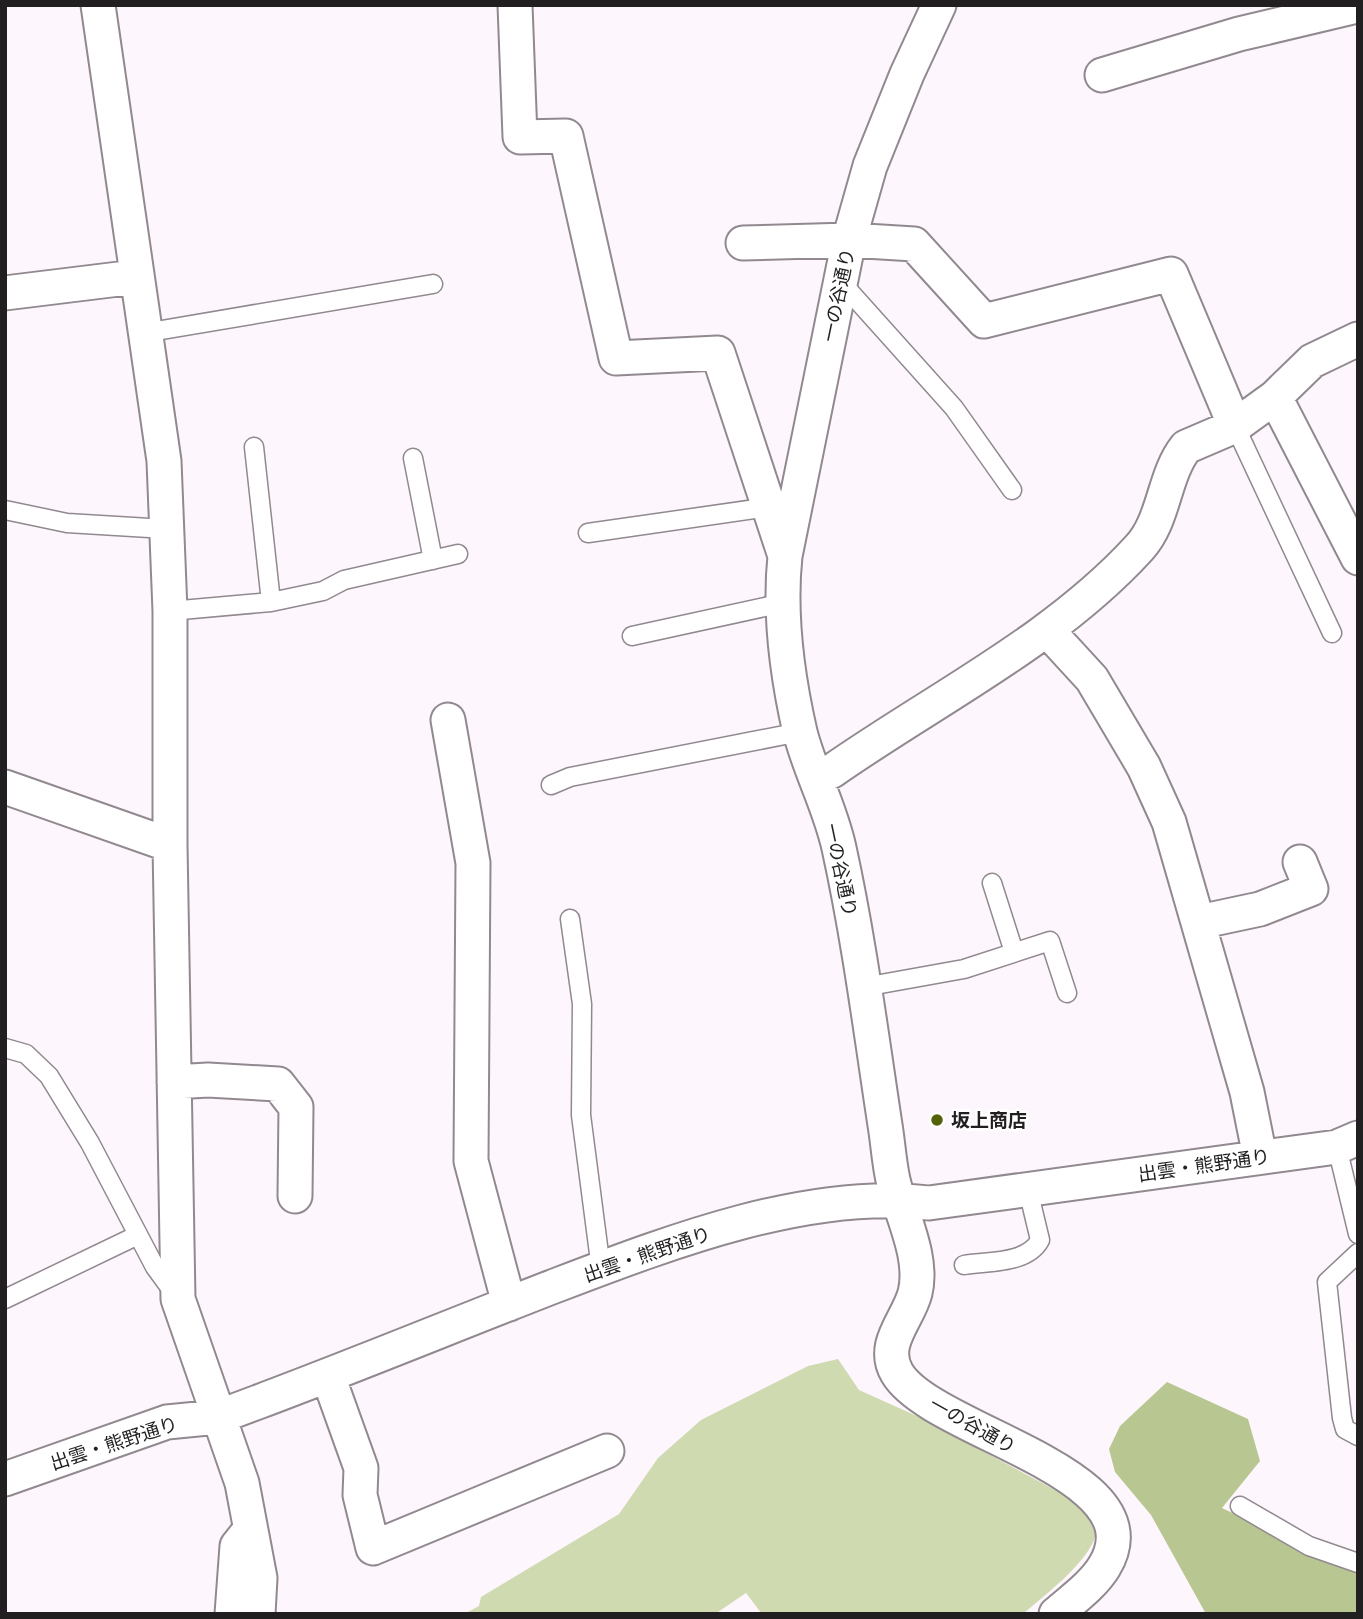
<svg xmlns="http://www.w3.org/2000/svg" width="1363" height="1619" font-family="'Public Sans','Noto Sans JP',sans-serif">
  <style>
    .green { fill: #cfdab1 }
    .forest { fill: #b8c691 }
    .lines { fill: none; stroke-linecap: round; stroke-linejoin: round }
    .service-casing { stroke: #91898f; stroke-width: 21 }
    .minor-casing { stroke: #91898f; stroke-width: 37 }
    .service { stroke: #fff; stroke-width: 18 }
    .minor { stroke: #fff; stroke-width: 33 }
    .poi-dot { fill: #536206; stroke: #fff; stroke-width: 2.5 }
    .labels { text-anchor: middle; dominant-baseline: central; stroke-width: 5; stroke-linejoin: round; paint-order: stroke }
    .street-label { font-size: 19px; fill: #221f21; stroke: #fff }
    .poi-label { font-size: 19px; font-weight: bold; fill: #221f21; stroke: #fff; text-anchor: start }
  </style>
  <rect width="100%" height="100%" fill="#fef6fd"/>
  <path class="green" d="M838 1359 859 1390 919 1417 1085 1506C1089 1512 1096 1519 1096 1525 1101 1554 1043 1596 1023 1614H762L746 1593 715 1614H464L479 1606 481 1597 619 1514 658 1458 701 1420 808 1366Z"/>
  <path class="forest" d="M1167 1382 1248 1419 1260 1461 1222 1508 1358 1572V1614H1206L1151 1515 1115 1472 1109 1449 1120 1426Z"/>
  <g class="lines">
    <defs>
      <path id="service" d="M841 282 954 408 1012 490
        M144 333 433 284
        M1235 426 1332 633
        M254 447 271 602
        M413 458 433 560
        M5 510 67 523 166 529
        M588 533 769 507
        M170 611 271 602 323 591 344 580 458 554
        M632 636 783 603
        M551 785 570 777 800 732
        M992 883 1014 952
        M570 919 582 1004 581 1115 601 1269
        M864 987 964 969 1050 941 1067 993
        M5 1048 26 1054 49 1076 90 1143 155 1267 174 1293
        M1337 1147 1358 1234
        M1358 1253 1327 1282 1342 1418 1345 1429 1358 1436
        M964 1265C989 1261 1027 1264 1040 1240L1028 1190
        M5 1299 138 1235
        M1240 1506 1309 1546 1358 1563"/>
      <path id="minor" d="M98 5 164 461 170 611V845L178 1299 242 1483 260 1578 258 1614
        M515 5 520 137 566 136 616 358 718 353 784 553
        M939 5 907 74 870 166 849 240 785 556C779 613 787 675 800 732 810 771 830 807 839 848 859 939 871 1033 885 1125 888 1143 889 1162 893 1180 901 1215 924 1257 915 1293 908 1320 880 1344 897 1373 932 1433 1162 1473 1104 1567 1093 1585 1072 1600 1056 1614
        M1102 75 1239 34 1357 6
        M743 243 849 240 914 244 984 321 1171 274 1235 426
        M5 293 135 277
        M1275 397 1358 558
        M1047 630 1092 679 1144 767 1169 822 1247 1092 1260 1157
        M448 720 473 863 471 1161 509 1304
        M817 778 832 771C935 699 1054 641 1139 548 1165 520 1163 476 1186 447L1235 426 1275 397 1312 361 1358 339
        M5 787 170 845
        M1199 922 1260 909 1311 889 1300 862
        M174 1082 208 1080 278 1084 296 1107 295 1196
        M328 1376 361 1468 360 1495 373 1548 607 1451
        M5 1479 167 1422 218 1417 258 1402C354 1366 449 1327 544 1290 660 1246 804 1188 929 1203L1337 1147 1358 1138
        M232 1614 237 1546 249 1531"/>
    </defs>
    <use href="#service" class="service-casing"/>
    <use href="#minor" class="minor-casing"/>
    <use href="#service" class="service"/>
    <use href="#minor" class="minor"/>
  </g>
  <circle class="poi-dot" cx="937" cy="1120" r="7"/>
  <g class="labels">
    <g class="street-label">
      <text transform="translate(838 295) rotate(-78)">一の谷通り</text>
      <text transform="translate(841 870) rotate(78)">一の谷通り</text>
      <text transform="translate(1204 1165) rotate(-8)">出雲・熊野通り</text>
      <text transform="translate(647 1254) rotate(-19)">出雲・熊野通り</text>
      <text transform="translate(973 1425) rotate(29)">一の谷通り</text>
      <text transform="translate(114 1443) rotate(-18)">出雲・熊野通り</text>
    </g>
    <g class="poi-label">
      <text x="951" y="1120">坂上商店</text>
    </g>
  </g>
  <rect width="1363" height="1619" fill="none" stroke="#221f21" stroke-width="14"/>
</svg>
